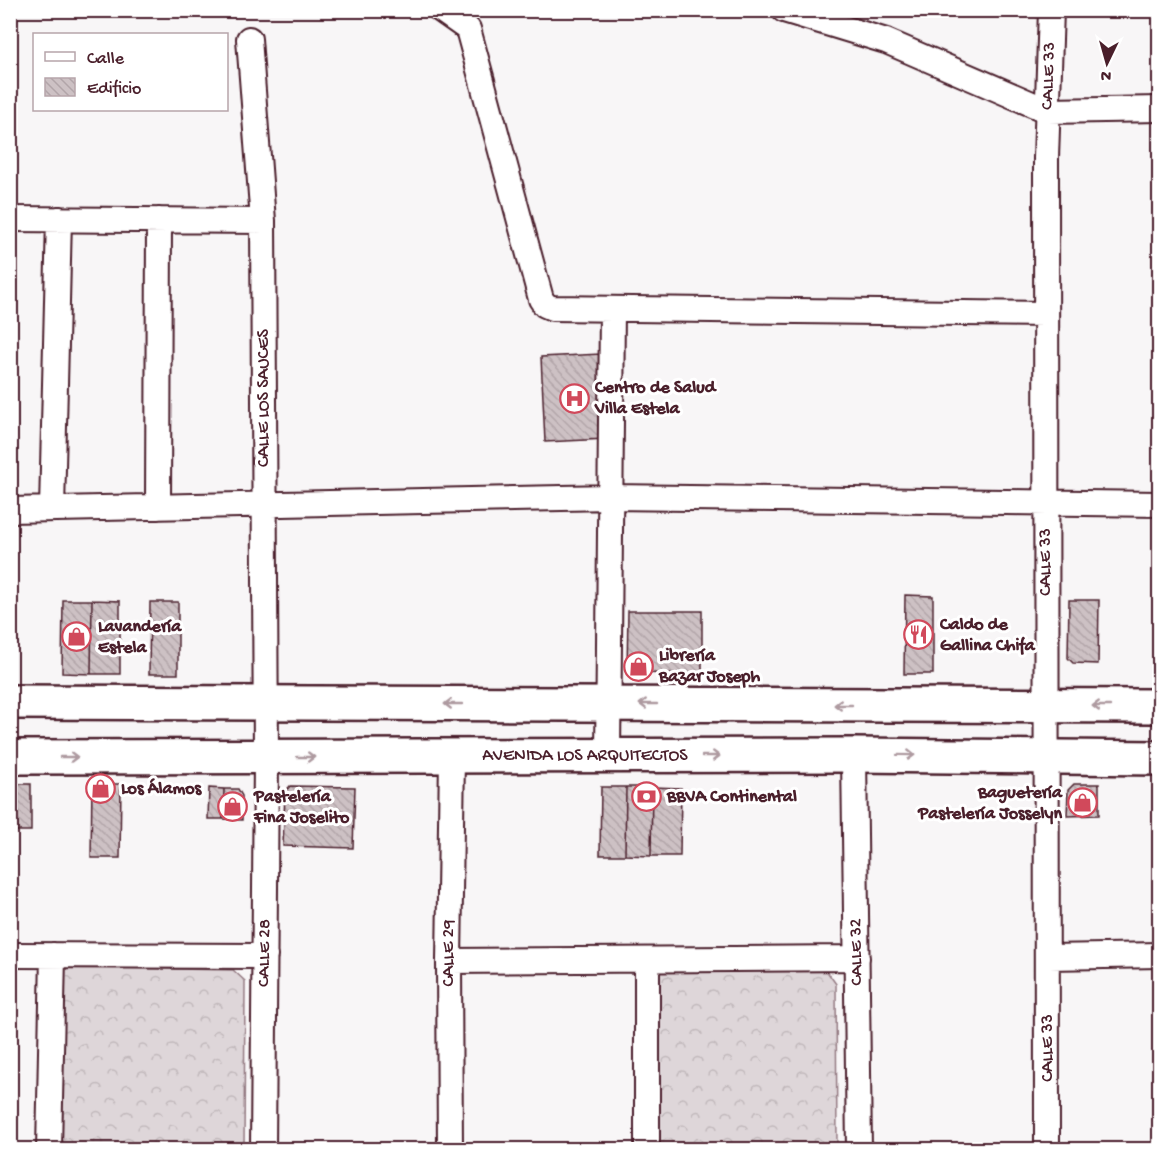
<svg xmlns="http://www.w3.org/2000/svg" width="1170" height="1160" font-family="'Gochi Hand',sans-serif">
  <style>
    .forest { fill: url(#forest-crowns); stroke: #947a82; stroke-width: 1.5 }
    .building { fill: url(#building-back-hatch); stroke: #4a1f2b; stroke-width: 1.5 }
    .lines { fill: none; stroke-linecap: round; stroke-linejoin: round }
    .street-casing { stroke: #4a1f2b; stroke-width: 28 }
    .primary-casing { stroke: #4a1f2b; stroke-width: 38 }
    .path { stroke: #4a1f2b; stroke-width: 4; stroke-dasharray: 1.5 4.5; stroke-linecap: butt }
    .street { stroke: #fff; stroke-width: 24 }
    .primary { stroke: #fff; stroke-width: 33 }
    .oneway { stroke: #ae9aa0 }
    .labels { text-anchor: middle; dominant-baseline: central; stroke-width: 6; stroke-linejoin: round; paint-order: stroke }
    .street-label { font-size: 18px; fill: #4a1f2b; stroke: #fff }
    .poi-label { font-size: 18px; font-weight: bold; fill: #4a1f2b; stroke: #fff; text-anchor: start }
  </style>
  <defs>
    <pattern id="forest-crowns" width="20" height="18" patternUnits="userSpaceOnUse" patternTransform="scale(1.5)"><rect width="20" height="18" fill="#ded6d9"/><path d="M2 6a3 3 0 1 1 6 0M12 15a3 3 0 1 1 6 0" fill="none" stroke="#c0b7ba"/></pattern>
    <pattern id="building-back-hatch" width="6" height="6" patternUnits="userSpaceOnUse" patternTransform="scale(1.5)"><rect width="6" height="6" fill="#cdc1c4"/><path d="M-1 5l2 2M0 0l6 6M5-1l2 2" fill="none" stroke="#b2a5a9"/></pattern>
  </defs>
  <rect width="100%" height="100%" fill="#f8f6f7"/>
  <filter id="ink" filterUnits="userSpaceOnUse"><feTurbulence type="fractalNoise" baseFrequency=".0167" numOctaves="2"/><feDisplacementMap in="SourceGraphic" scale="12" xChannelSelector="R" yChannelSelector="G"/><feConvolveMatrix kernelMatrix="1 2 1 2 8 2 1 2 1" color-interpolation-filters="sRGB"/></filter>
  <g filter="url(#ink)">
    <path class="forest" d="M60 967 233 970 245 981 244 1149H61Z
      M662 968 826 970 836 984 837 1148 660 1149 653 1142 652 975Z"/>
    <path class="building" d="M601 354 606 439 545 442 541 357Z
      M905 595 933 596V674H904Z
      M63 600H92L91 674 62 673Z
      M92 600 120 601V674H91Z
      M1069 600H1099L1098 664 1073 663 1068 658Z
      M150 602H178V674H149Z
      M628 611H702V674L627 673Z
      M10 784H31V831H10Z
      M92 784H121L120 858H91Z
      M1074 784H1099V815L1067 816 1068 790Z
      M290 786 355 787 353 848 283 846 285 792Z
      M601 787H626L625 855H600Z
      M626 787H652L651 856 625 855Z
      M652 787 681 788 680 856H651Z
      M209 788 224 789 223 819H208Z
      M224 789H238L242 796V820L223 819Z"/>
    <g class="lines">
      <defs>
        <path id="street" d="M441 10 468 29 541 299 545 305 552 308 1046 314
          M784 10 886 41 1048 111 1160 109
          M249 39 263 221 266 757 263 1150
          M10 219 263 221
          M158 507 159 220
          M52 509 59 219
          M10 510 610 497 1160 504
          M854 755 859 1150
          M608 756 612 309
          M10 955 265 956
          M1049 957 1160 955
          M647 960V1150
          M449 961 857 958
          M49 1150 53 955
          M450 1150 449 961 452 757
          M1047 1150 1046 158 1051 10"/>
        <path id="primary" d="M10 702 1160 706
          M10 757 854 755 1160 758"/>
      </defs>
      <use href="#street" class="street-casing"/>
      <use href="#primary" class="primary-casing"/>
      <path class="path" d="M233 1150V1146H241
        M827 1150V1144H836"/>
      <use href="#street" class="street"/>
      <use href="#primary" class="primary"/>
    </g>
    <defs><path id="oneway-shaft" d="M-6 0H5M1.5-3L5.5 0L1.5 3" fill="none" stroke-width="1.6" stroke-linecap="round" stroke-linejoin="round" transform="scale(1.5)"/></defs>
    <g class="oneway">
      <use href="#oneway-shaft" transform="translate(453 704) rotate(-180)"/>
      <use href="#oneway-shaft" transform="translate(648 704) rotate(-180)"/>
      <use href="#oneway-shaft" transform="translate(843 705) rotate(-180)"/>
      <use href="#oneway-shaft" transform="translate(1101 706) rotate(-180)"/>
      <use href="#oneway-shaft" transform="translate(906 755) rotate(1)"/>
      <use href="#oneway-shaft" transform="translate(711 756)"/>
      <use href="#oneway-shaft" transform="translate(69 757)"/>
      <use href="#oneway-shaft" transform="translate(306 757)"/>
    </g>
  </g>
  <defs>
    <symbol id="hospital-ring" viewBox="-11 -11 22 22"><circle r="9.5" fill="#fff" stroke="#d1495b" stroke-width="1.5"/><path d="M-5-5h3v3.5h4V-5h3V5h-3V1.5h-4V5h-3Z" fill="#d1495b"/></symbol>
    <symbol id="restaurant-ring" viewBox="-11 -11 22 22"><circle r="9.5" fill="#fff" stroke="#d1495b" stroke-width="1.5"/><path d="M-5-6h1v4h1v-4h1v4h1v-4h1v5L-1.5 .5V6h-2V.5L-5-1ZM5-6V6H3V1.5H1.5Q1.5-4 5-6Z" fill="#d1495b"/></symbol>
    <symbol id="shop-ring" viewBox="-11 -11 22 22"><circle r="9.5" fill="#fff" stroke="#d1495b" stroke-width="1.5"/><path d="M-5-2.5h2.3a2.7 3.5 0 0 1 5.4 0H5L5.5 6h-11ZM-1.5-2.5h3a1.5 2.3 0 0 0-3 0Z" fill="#d1495b"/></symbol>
    <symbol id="bank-ring" viewBox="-11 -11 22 22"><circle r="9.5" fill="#fff" stroke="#d1495b" stroke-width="1.5"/><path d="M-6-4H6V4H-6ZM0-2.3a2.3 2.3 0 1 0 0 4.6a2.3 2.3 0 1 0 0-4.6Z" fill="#d1495b"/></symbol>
  </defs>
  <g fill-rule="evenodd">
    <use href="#hospital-ring" x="558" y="382" width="33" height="33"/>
    <use href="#restaurant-ring" x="902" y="618" width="33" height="33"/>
    <use href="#shop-ring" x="60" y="620" width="33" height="33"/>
    <use href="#shop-ring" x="622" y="650" width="33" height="33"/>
    <use href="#shop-ring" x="84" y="772" width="33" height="33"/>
    <use href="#bank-ring" x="630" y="780" width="33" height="33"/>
    <use href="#shop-ring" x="1066" y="786" width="33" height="33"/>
    <use href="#shop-ring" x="216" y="790" width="33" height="33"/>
  </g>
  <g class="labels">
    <g class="street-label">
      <text transform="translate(1049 76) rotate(-88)">CALLE 33</text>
      <text transform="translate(264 398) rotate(-90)">CALLE LOS SAUCES</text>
      <text transform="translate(1046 562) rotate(-90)">CALLE 33</text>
      <text x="585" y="756">AVENIDA LOS ARQUITECTOS</text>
      <text transform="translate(857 952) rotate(-91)">CALLE 32</text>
      <text transform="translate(265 953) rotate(-89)">CALLE 28</text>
      <text transform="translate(449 953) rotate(-90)">CALLE 29</text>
      <text transform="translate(1048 1048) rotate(-90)">CALLE 33</text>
    </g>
    <g class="poi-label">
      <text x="595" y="388">Centro de Salud<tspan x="595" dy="21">Villa Estela</tspan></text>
      <text x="940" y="625">Caldo de<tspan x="940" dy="21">Gallina Chifa</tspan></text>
      <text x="98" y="627">Lavandería<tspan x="98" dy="21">Estela</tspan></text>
      <text x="659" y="656">Librería<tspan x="659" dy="21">Bazar Joseph</tspan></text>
      <text x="121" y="789">Los Álamos</text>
      <text x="1062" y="793" text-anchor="end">Baguetería<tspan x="1062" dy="21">Pastelería Josselyn</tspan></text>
      <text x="254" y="797">Pastelería<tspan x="254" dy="21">Fina Joselito</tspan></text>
      <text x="667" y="797">BBVA Continental</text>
    </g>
  </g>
  <rect width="1170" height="1160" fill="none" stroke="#fff" stroke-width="36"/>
  <rect x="18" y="18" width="1134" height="1124" fill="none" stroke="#4a1f2b" stroke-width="2" filter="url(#ink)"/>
  <rect x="33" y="33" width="195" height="78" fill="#ffffff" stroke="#b7a5aa" stroke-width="1.5"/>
  <rect x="45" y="52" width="30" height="9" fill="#ffffff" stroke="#b7a5aa" stroke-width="1.5"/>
  <text x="87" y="63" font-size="18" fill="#4a1f2b">Calle</text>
  <rect x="45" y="78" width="30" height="18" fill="url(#building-back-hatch)" stroke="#b7a5aa" stroke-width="1.5"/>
  <text x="87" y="93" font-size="18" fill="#4a1f2b">Edificio</text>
  <g transform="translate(1107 63) rotate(185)" stroke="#ffffff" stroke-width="4.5" paint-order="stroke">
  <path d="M0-4.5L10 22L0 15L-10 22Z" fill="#4a1f2b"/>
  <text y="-9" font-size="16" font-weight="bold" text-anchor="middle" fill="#4a1f2b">N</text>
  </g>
</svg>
